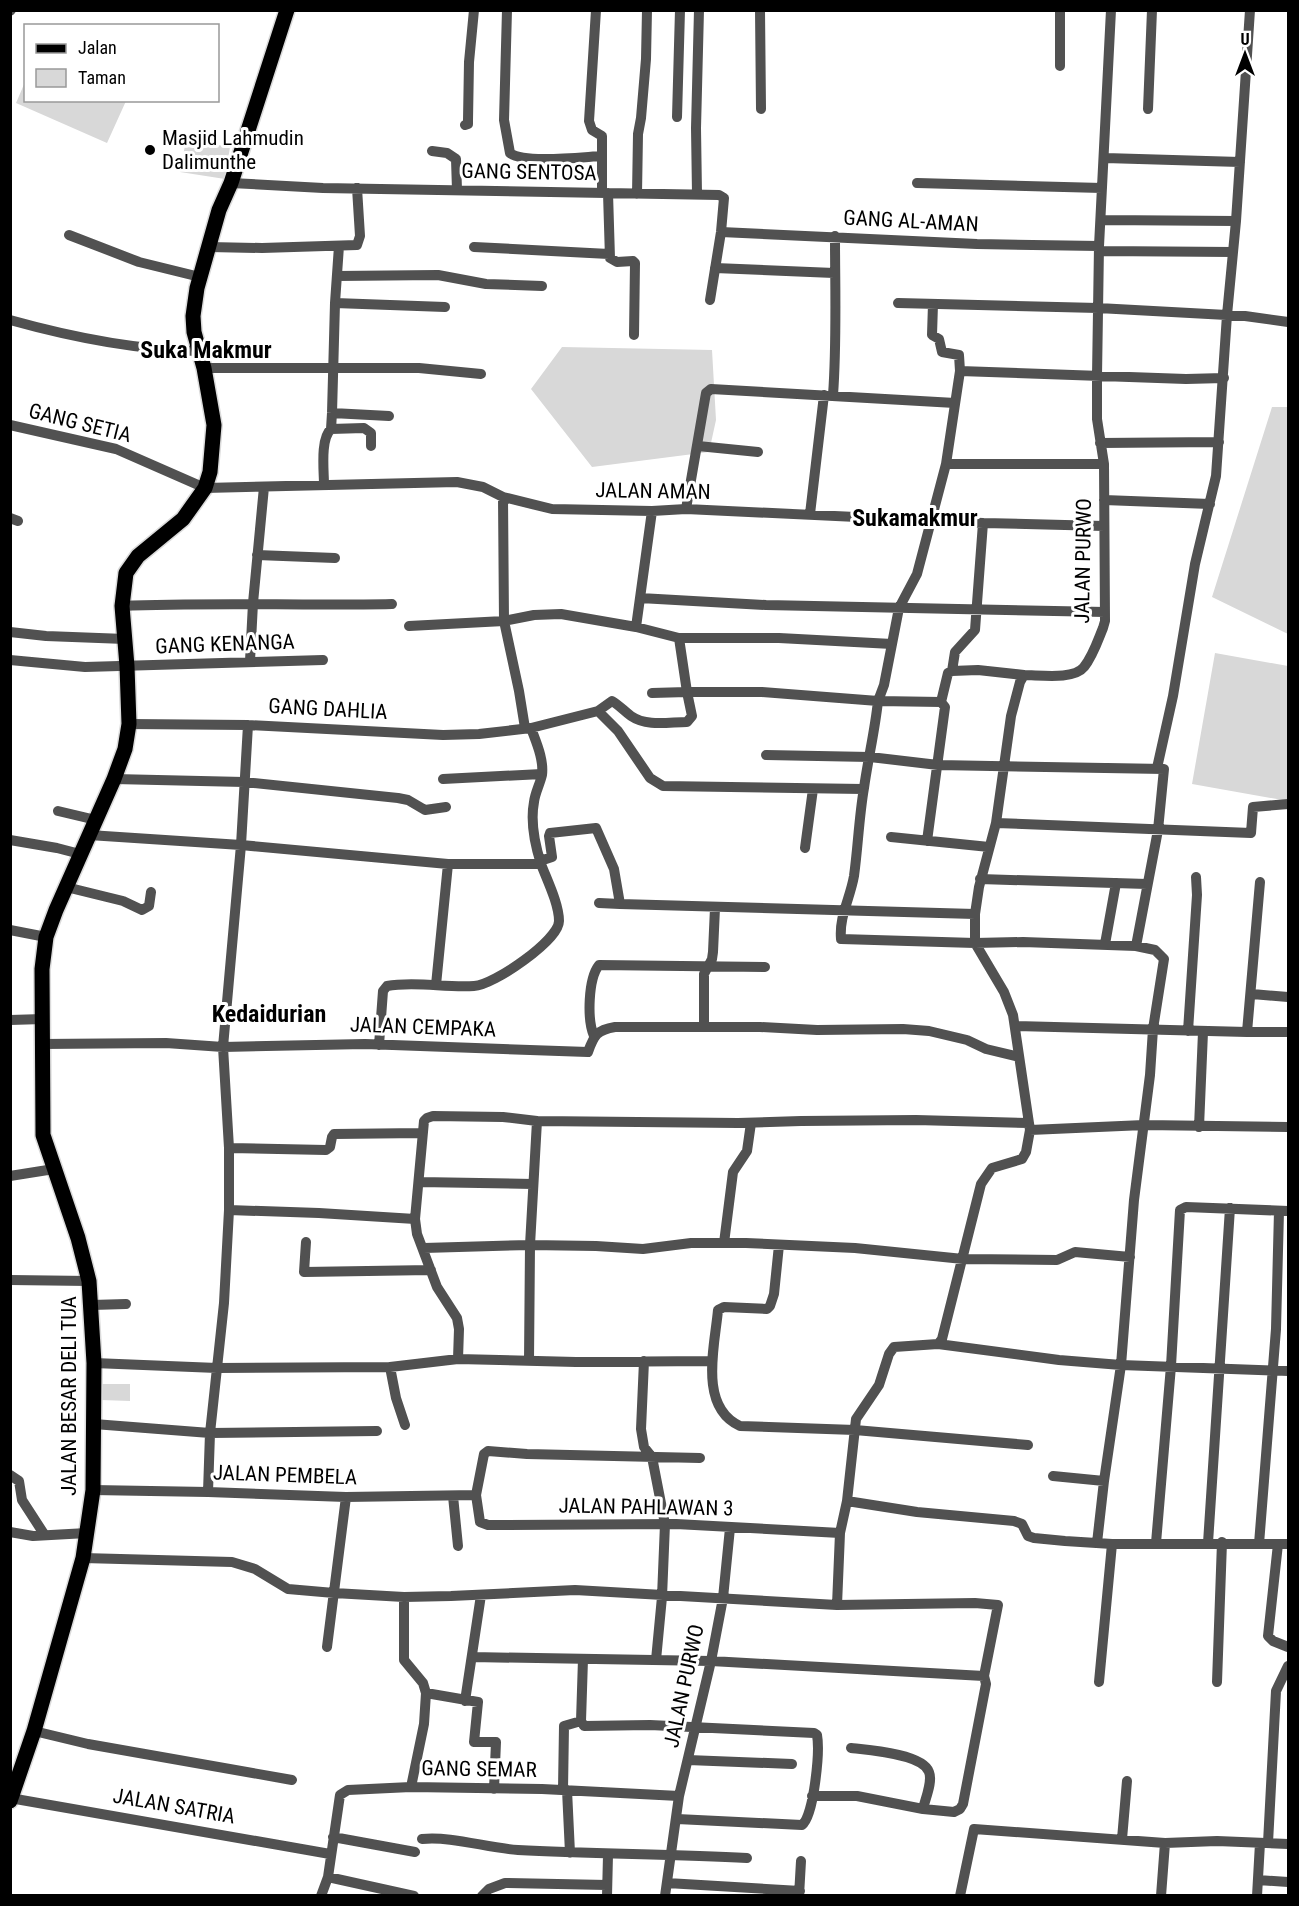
<svg xmlns="http://www.w3.org/2000/svg" width="1299" height="1906" font-family="'Roboto Condensed',sans-serif">
  <style>
    .green { fill: #d8d8d8 }
    .lines { fill: none; stroke-linecap: round; stroke-linejoin: round }
    .primary-casing { stroke: #dbdbdb; stroke-width: 18 }
    .minor { stroke: #515151; stroke-width: 10 }
    .primary { stroke: #000; stroke-width: 15 }
    .poi-dot { fill: #000; stroke: #fff; stroke-width: 2 }
    .labels { text-anchor: middle; dominant-baseline: central; stroke-width: 6; stroke-linejoin: round; paint-order: stroke }
    .poi-label { font-size: 21px; fill: #000; stroke: #fff; text-anchor: start }
    .street-label { font-size: 21px; fill: #000; stroke: #fff }
    .quarter-label { font-size: 24px; font-weight: bold; fill: #000; stroke: #fff }
  </style>
  <rect width="100%" height="100%" fill="#fff"/>
  <path class="green" d="M25 82 26 100 126 101 107 143 16 103Z
    M186 140 230 147 225 179 180 172Z
    M562 347 712 350 716 420 709 452 592 467 531 389Z
    M1272 407H1288V634L1212 597Z
    M1215 653 1288 666V801L1192 784Z
    M101 1384H130V1401L101 1400Z"/>
  <g class="lines">
    <defs>
      <path id="primary" d="M10 1801 34 1731 83 1558 93 1490 94 1363 89 1281 78 1238 43 1135 42 969 46 937 56 910 114 779 125 749 129 724 127 666 122 606 126 573 138 556 183 519 205 488 210 472 214 425 204 368 194 332 193 316 197 288 219 210 231 183 287 10"/>
    </defs>
    <use href="#primary" class="primary-casing"/>
    <path class="minor" d="M507 10 504 120 510 153C524 164 582 157 602 156
      M596 10 589 121 592 130 602 136V192
      M760 10 761 109
      M1060 10V66
      M10 11 11 10
      M1148 109 1152 10
      M677 117 680 10
      M465 125 468 124V120L469 62 474 10
      M432 151 447 153 456 159 457 190
      M1105 158 1240 162
      M231 183 323 188 719 195 724 198 721 232 710 300
      M917 183 1102 188
      M608 193 610 258 617 262 633 261 635 263 634 335
      M637 194 638 134 641 118 646 59 647 10
      M697 194 696 128 699 10
      M1101 220 1236 221
      M721 232 977 244 1099 246
      M69 235 139 262 200 277
      M209 247 262 248 357 245 360 236 357 188
      M474 247 609 254
      M1099 251 1233 252
      M715 268 834 273
      M337 276 438 275 486 284 542 286
      M335 303 445 307
      M898 303 1098 308 1245 316 1288 322
      M933 304 932 335 939 339 942 352 959 355 960 371
      M10 320C71 337 135 350 198 351
      M204 368H419L481 374
      M833 395C837 342 835 289 835 236
      M332 413 389 416
      M10 425 116 449 205 488 457 482 483 487 503 497 552 509 652 511 686 509 983 523 1104 526
      M331 429 364 428 371 433V446
      M1100 443 1219 442
      M698 446 758 452
      M946 464H1104
      M324 485C324 471 320 439 331 429L332 413 335 303 339 246
      M503 497 504 621 519 691 525 728
      M1104 500 1210 504
      M686 509 706 393 711 389 955 403
      M810 514 824 395
      M10 518 18 521
      M257 555 335 558
      M640 598 766 605 1105 612
      M122 606C212 602 302 606 392 604
      M409 626 504 621 534 615 561 614 636 627 679 638H779L892 644 899 608 917 574 946 464 960 371 1186 379 1224 378
      M636 627 652 511
      M10 632 46 636 125 639
      M679 638 687 692H762L878 701 884 685 892 644
      M10 660 85 667 323 660
      M250 661 253 603 264 487
      M952 671 955 652 975 630 983 523
      M941 702 878 701C875 730 868 759 864 788 859 817 858 847 854 876 850 899 839 916 841 939L975 943 1023 942 1136 946 1155 950 1164 959 1153 1029 1150 1075 1134 1200 1121 1365 1104 1481 1097 1543
      M598 711 612 701C619 705 624 711 631 716 647 727 669 722 687 722L692 716 687 692 652 693
      M129 724 248 725 443 735 479 734 531 728 598 711 618 731 650 778 663 786 863 789
      M531 728C536 742 544 759 542 775 540 784 535 793 534 802 530 823 535 845 541 864
      M766 755 870 757 938 765 1164 769 1158 830 1136 946
      M1157 768 1173 696 1195 564 1216 476 1227 315 1236 221 1250 10
      M114 779 244 782 398 798 408 800 425 810 446 807
      M443 779 542 774
      M58 811 96 820
      M996 823 1251 833 1253 807 1288 804
      M89 835 241 845 448 864H541C547 880 559 904 559 921 559 940 494 985 474 986 446 988 415 981 387 986L383 991 379 1045
      M891 837 989 847
      M10 840 57 848 80 854
      M927 841 945 707 941 702 948 673 952 671 978 670 1024 675
      M805 848 813 789
      M540 861 552 857 549 836 550 833 596 828 614 869 620 904 975 914
      M980 879 1147 884
      M1260 882 1247 1032H1288
      M66 887 123 901 142 910 149 906 151 892
      M599 903 620 904
      M10 930 46 937
      M1105 944 1116 883
      M436 985 448 864
      M1252 994 1288 997
      M10 1020 43 1019
      M704 1026V974L712 959 713 952 715 908
      M1015 1026 1247 1032
      M1188 1031 1197 895 1196 877
      M594 1036C587 1020 588 979 599 965L765 967
      M41 1044 166 1043 223 1047 365 1044 588 1052C594 1035 597 1030 615 1027H760L817 1030 903 1029 929 1031 967 1040 986 1049 1019 1057
      M1199 1127 1203 1032
      M1030 1130 1144 1125 1288 1127
      M229 1148 326 1150 330 1147 332 1137 334 1134 422 1133
      M10 1176 54 1169
      M419 1182 533 1184
      M229 1210 319 1213 415 1219
      M306 1242 304 1272 431 1270
      M724 1243 733 1172 747 1151 751 1123
      M779 1245 774 1294 770 1306 767 1309 724 1307 718 1310C715 1345 698 1407 740 1426L855 1430 1028 1445
      M424 1248 530 1245 596 1246 643 1249 691 1243H746L855 1248 963 1259 1057 1260 1075 1252 1130 1257
      M10 1280 89 1281
      M92 1305 126 1304
      M938 1344 942 1339 981 1184 992 1168 1022 1159 1026 1152 1030 1130 1013 1015 1004 992 975 943V914L979 887 996 823 1011 716 1020 682 1024 675C1040 675 1074 680 1084 667 1093 656 1098 640 1103 628L1105 621 1104 464 1097 419V376L1099 246 1111 10
      M458 1359 459 1329 457 1318 437 1287 417 1234 415 1219 424 1121 427 1118 433 1116 503 1117 537 1121
      M529 1361 530 1245 537 1121 738 1123 801 1121 916 1120 1029 1123
      M644 1361 641 1429 644 1447 652 1457 665 1524 662 1597 656 1660
      M94 1363 217 1368 390 1367 458 1359 576 1362 711 1361
      M390 1367 396 1398 405 1425
      M94 1424 210 1433 377 1431
      M700 1458 527 1454 488 1451 484 1454 476 1495 480 1522 488 1525 676 1524 840 1533
      M10 1475 19 1481 22 1500 44 1534
      M1053 1476 1104 1481
      M93 1490 208 1492 346 1497 476 1495
      M208 1492 210 1433 224 1303 229 1210V1148L223 1047 241 845 248 725
      M453 1496 458 1546
      M847 1501 917 1512 1014 1521 1022 1524 1028 1536 1034 1538 1065 1541 1112 1544H1288
      M10 1532 33 1536 87 1533
      M1156 1543 1171 1366 1180 1210 1186 1207 1288 1211
      M1208 1543 1230 1208
      M1259 1544 1276 1329 1279 1211
      M1278 1544 1268 1636 1273 1641 1288 1647
      M83 1558 232 1562 255 1569 288 1589 334 1593 404 1597 451 1596 575 1590 837 1605 975 1603 998 1605 984 1676 986 1684 963 1804 960 1809 954 1812 923 1809 857 1796H812
      M404 1597V1660L423 1683 426 1693 424 1724 411 1787
      M837 1605 840 1533 847 1501 856 1419 879 1385 889 1354 894 1347 938 1344 1059 1360 1121 1365 1288 1371
      M327 1647 346 1497
      M472 1657 711 1661 984 1676
      M583 1659 581 1721 584 1726 650 1725 814 1733 817 1735C820 1751 814 1816 802 1825L677 1819
      M1099 1682 1112 1544
      M1217 1682 1222 1542
      M426 1693 478 1702 474 1742H496L494 1789
      M465 1701 481 1595
      M34 1731 88 1744 292 1780
      M851 1748C869 1750 923 1754 929 1772 933 1782 925 1799 923 1809
      M688 1760 792 1764
      M563 1790 564 1726 581 1721
      M567 1790 570 1853
      M10 1798 330 1854
      M333 1837 415 1852
      M422 1839C452 1836 487 1848 518 1850 594 1854 671 1854 747 1858
      M1122 1839 1127 1781
      M1268 1843 1276 1691 1288 1666
      M328 1877 414 1896
      M1258 1880 1288 1882
      M667 1883 800 1891
      M321 1896 328 1877 340 1795 348 1790 411 1787 542 1789 679 1796
      M482 1896 489 1889 505 1883 607 1885
      M607 1896 608 1855
      M665 1896 679 1796 711 1661 723 1598 730 1528
      M799 1896 801 1861
      M960 1896 974 1829 1165 1843 1217 1841 1288 1844
      M1161 1896 1165 1843
      M1257 1896 1260 1843"/>
    <use href="#primary" class="primary"/>
  </g>
  <circle class="poi-dot" cx="150" cy="150" r="6"/>
  <g class="labels">
    <g class="poi-label">
      <text x="162" y="138">Masjid Lahmudin<tspan x="162" dy="24">Dalimunthe</tspan></text>
    </g>
    <g class="street-label">
      <text transform="translate(529 172) rotate(1)">GANG SENTOSA</text>
      <text transform="translate(911 221) rotate(3)">GANG AL-AMAN</text>
      <text transform="translate(80 423) rotate(14)">GANG SETIA</text>
      <text transform="translate(653 491) rotate(1)">JALAN AMAN</text>
      <text transform="translate(1083 561) rotate(-89)">JALAN PURWO</text>
      <text transform="translate(225 644) rotate(-2)">GANG KENANGA</text>
      <text transform="translate(328 709) rotate(3)">GANG DAHLIA</text>
      <text transform="translate(423 1027) rotate(2)">JALAN CEMPAKA</text>
      <text transform="translate(69 1396) rotate(-90)">JALAN BESAR DELI TUA</text>
      <text transform="translate(285 1475) rotate(2)">JALAN PEMBELA</text>
      <text transform="translate(646 1507) rotate(1)">JALAN PAHLAWAN 3</text>
      <text transform="translate(684 1686) rotate(-78)">JALAN PURWO</text>
      <text transform="translate(479 1769) rotate(1)">GANG SEMAR</text>
      <text transform="translate(174 1806) rotate(10)">JALAN SATRIA</text>
    </g>
    <g class="quarter-label">
      <text x="206" y="350">Suka Makmur</text>
      <text x="915" y="518">Sukamakmur</text>
      <text x="269" y="1014">Kedaidurian</text>
    </g>
  </g>
  <rect width="1299" height="1906" fill="none" stroke="#000000" stroke-width="24"/>
  <rect x="24" y="24" width="195" height="78" fill="#ffffff" stroke="#999999" stroke-width="1.5"/>
  <rect x="36" y="44" width="30" height="9" fill="#000000" stroke="#999999" stroke-width="1.5"/>
  <text x="78" y="54" font-size="18" fill="#000000">Jalan</text>
  <rect x="36" y="69" width="30" height="18" fill="#d8d8d8" stroke="#999999" stroke-width="1.5"/>
  <text x="78" y="84" font-size="18" fill="#000000">Taman</text>
  <g transform="translate(1245 54)" stroke="#ffffff" stroke-width="4.5" paint-order="stroke">
  <path d="M0-4.5L10 22L0 15L-10 22Z" fill="#000000"/>
  <text y="-9" font-size="16" font-weight="bold" text-anchor="middle" fill="#000000">U</text>
  </g>
</svg>
